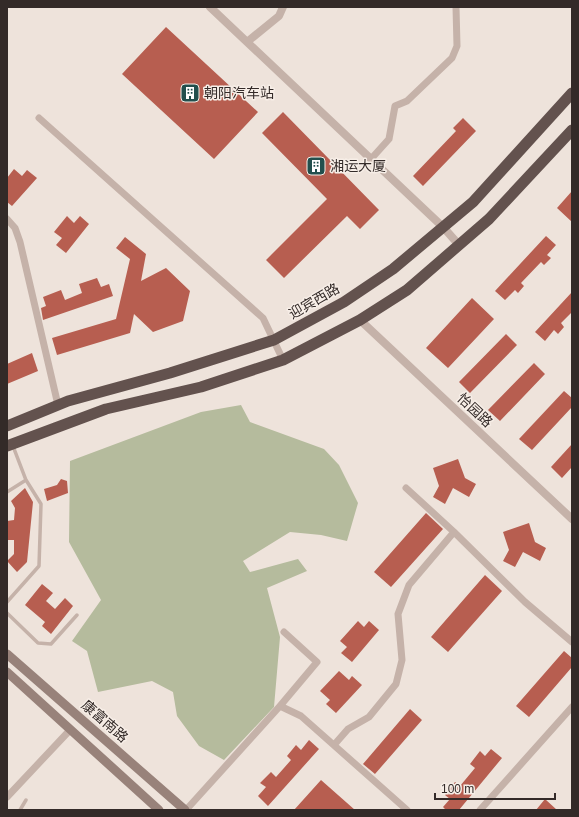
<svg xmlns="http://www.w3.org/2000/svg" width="579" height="817" font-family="Helvetica,'Noto Sans SC',sans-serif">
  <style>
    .green { fill: #b5bb9d }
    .building { fill: #b75e50 }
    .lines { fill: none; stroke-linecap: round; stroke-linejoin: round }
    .service { stroke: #c5b2a9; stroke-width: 3.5 }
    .minor { stroke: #c5b2a9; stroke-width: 7 }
    .tertiary { stroke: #c5b2a9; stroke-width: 8 }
    .secondary { stroke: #98827a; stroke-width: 9 }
    .trunk { stroke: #63524e; stroke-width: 11 }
    .labels { text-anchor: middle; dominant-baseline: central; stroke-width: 3; stroke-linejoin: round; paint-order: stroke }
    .poi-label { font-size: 14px; fill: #332a28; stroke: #f7eee7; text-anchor: start }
    .street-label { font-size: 14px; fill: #332a28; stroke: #f7eee7 }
  </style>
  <rect width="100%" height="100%" fill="#eee3db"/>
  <path class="green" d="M241 405 250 422 324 449 339 465 358 503 347 541 321 535 290 532 243 561 250 572 298 559 307 571 267 588 280 637 274 707 224 760 199 746 177 716 173 692 152 681 98 692 87 651 72 641 101 600 69 542 70 461 201 412Z"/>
  <path class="building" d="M166 27 258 112 214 159 122 74Z
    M283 112 379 210 360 229 347 216 284 278 266 260 327 199 262 133Z
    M463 118 476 131 423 186 413 176 456 131 453 128Z
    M14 169 22 176 27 170 37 178 12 206 7 202V178Z
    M572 191V222L557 208Z
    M67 216 74 223 80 216 89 224 66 253 56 245 62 238 54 232Z
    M546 236 556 245 547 255 551 258 544 265 541 262 521 283 524 286 518 293 515 290 505 300 495 291Z
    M125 237 146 254 141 281 166 268 190 291 183 321 153 332 134 314 130 333 57 355 52 338 116 319 130 259 116 248Z
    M97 278 101 287 109 284 113 296 43 320 41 308 46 306 43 297 61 290 65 300 82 293 79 284Z
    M572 292V312L561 323 564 327 558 334 554 330 545 341 535 332Z
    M472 298 494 319 448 368 426 348Z
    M506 334 517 345 470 393 459 382Z
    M32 353 38 371 7 384V364Z
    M534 363 545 374 500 421 488 410Z
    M564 391 572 398V407L532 450 519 439Z
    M572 444V467L562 478 551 467Z
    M458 459 465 478 476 484 469 497 453 488 445 504 433 497 439 486 433 468Z
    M61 479 67 481 68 493 47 501 44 489 57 485Z
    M25 488 33 502 27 562 17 572 7 561 14 554V540H7V521L14 520 15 508 11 501Z
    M426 513 443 529 391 587 374 572Z
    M529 523 535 542 546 548 540 561 523 552 515 567 503 561 509 550 503 532Z
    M485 575 502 591 448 652 431 637Z
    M42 584 53 593 46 601 55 609 65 598 73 606 51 634 42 626 45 622 25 605Z
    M358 621 364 627 369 621 379 630 352 662 341 653 347 647 340 641Z
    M564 651 572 658V667L529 717 516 706Z
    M339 671 349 680 352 676 362 685 336 713 326 704 330 700 320 691Z
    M410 709 422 720 375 774 363 764Z
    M309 740 319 749 268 806 258 796 266 787 260 783 271 772 276 777 291 760 287 756 296 745 301 750Z
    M491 749 502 758 459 810H446L443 807 450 799 445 795 455 782 460 786 475 768 470 764 480 751 485 756Z
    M321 780 355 810H294Z
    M545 799 557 810H536Z"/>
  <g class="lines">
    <path class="service" d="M7 492 26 480
      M7 602 39 566 41 504 26 480 13 446
      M7 613 38 643 51 644 77 615
      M20 810 26 800"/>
    <path class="minor" d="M39 118 263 318 283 360
      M371 159 389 139 395 106 407 101 452 58 457 46 456 7
      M7 219 15 228 20 242 58 405
      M454 532 525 602 572 642
      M280 706 317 662 284 632
      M334 745 348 729 369 717 396 684 402 660 398 614 409 585 454 532 406 488
      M7 797 70 730
      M186 810 280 706 301 716 407 810
      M480 810 572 707"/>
    <path class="tertiary" d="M210 7 444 228 459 245
      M247 42 279 16 283 7
      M360 320 572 519"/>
    <path class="secondary" d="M7 654 185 810
      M7 672 159 810"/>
    <path class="trunk" d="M7 426 68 401 170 373 274 340 344 302 393 269 473 202 572 93
      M7 446 106 409 201 387 283 360 360 320 407 290 489 219 572 130"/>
  </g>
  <defs>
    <symbol id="building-square" viewBox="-11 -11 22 22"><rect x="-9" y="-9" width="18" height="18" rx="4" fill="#224f4d" stroke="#f7eee7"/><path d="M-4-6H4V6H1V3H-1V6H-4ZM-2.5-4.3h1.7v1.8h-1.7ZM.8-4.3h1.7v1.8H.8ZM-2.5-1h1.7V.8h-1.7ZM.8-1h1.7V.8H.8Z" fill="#fff"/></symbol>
  </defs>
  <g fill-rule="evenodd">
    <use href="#building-square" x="179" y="82" width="22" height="22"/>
    <use href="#building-square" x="305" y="155" width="22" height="22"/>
  </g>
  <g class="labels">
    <g class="poi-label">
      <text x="204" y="93">朝阳汽车站</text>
      <text x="330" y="166">湘运大厦</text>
    </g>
    <g class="street-label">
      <text transform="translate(314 301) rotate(-30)">迎宾西路</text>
      <text transform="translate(475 410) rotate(43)">怡园路</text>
      <text transform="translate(105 721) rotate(41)">康富南路</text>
    </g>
  </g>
  <rect width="579" height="817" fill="none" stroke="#332a28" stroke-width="16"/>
  <path d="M435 793v6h120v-6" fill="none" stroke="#332a28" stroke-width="2"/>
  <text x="441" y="793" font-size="12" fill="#332a28" stroke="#f7eee7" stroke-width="3" paint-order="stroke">100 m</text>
</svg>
